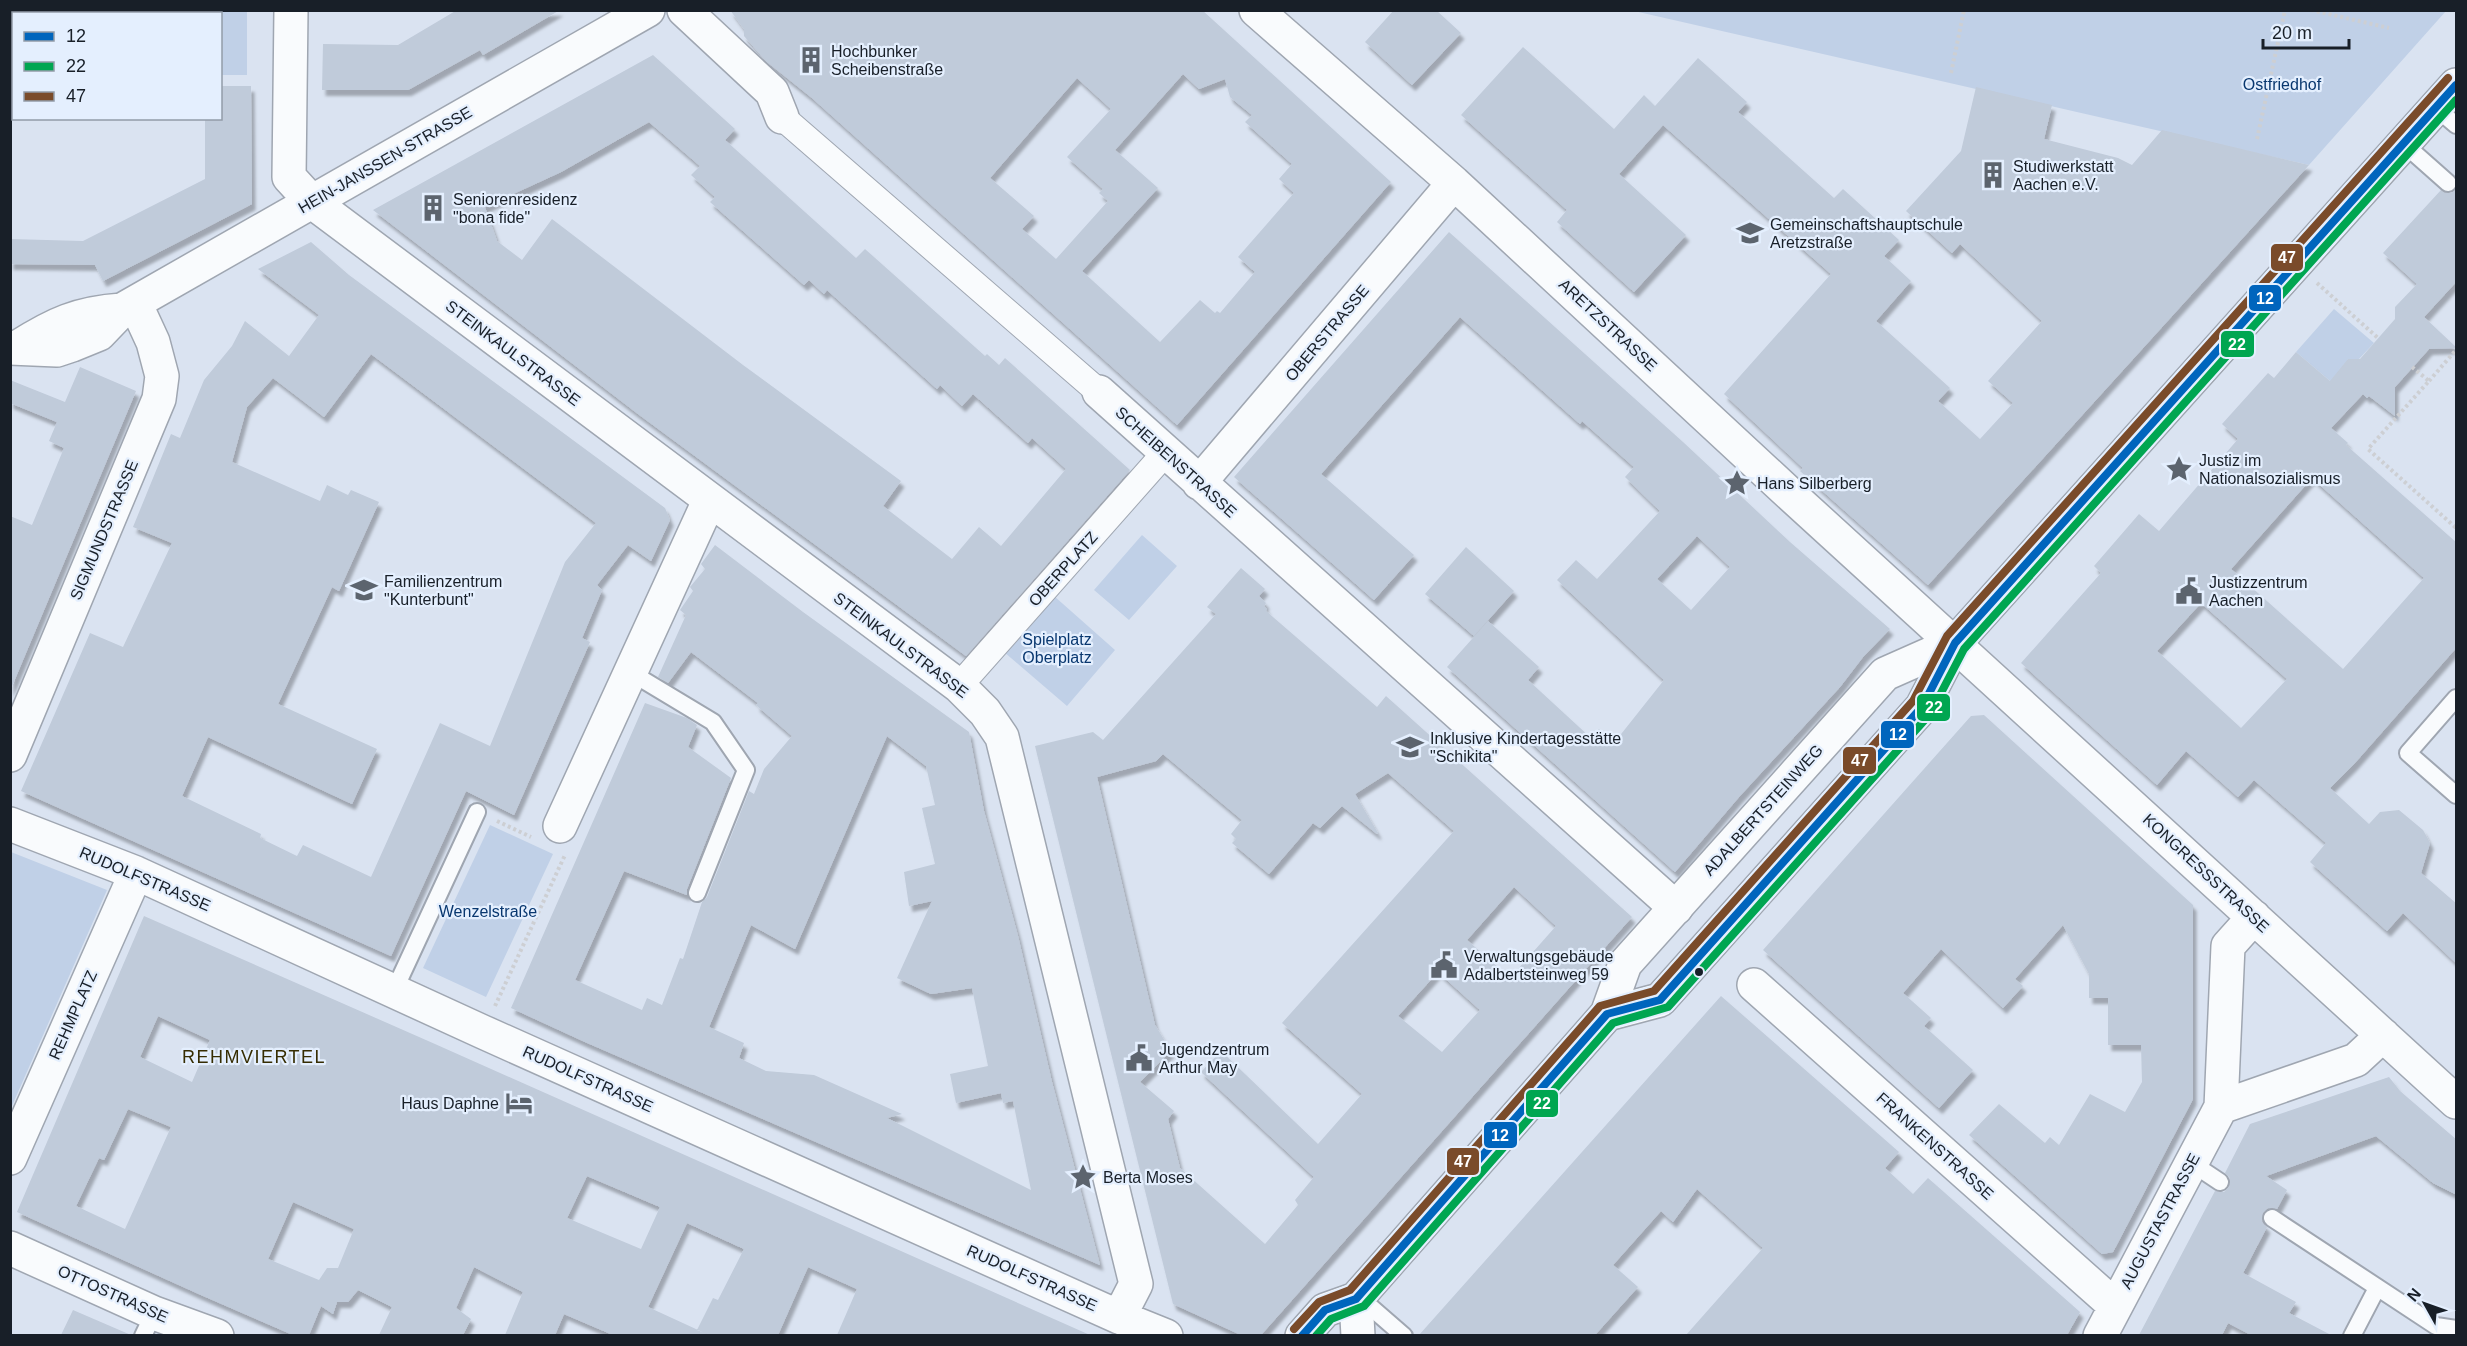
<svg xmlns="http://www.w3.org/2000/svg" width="2467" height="1346" font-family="Helvetica,sans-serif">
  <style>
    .green { fill: #c0d0e7 }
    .building { fill: #c0cbda; fill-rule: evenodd; filter: url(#shadow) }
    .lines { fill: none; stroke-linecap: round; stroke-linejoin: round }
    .service-casing { stroke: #9fa6b1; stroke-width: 20 }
    .pedestrian-casing { stroke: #9fa6b1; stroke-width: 28 }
    .minor-casing { stroke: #9fa6b1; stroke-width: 36 }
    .primary-casing { stroke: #9fa6b1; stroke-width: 36 }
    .path { stroke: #cdcfd3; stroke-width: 4; stroke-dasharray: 3 3; stroke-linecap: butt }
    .service { stroke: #f9fbfd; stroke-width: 16 }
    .pedestrian { stroke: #f9fbfd; stroke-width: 26 }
    .minor { stroke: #f9fbfd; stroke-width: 33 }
    .primary { stroke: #f9fbfd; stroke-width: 33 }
    .bus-1-casing { stroke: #e4effe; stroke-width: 12 }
    .bus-2-casing { stroke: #e4effe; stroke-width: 12 }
    .bus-3-casing { stroke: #e4effe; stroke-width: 12 }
    .bus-1 { stroke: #0065bd; stroke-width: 8 }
    .bus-2 { stroke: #00a651; stroke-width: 8 }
    .bus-3 { stroke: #7a4b2a; stroke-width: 8 }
    .bus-dot { fill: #181f28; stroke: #e4effe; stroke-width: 2 }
    .labels { text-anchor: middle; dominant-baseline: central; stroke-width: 4.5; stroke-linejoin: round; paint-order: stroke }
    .poi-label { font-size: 16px; fill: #181f28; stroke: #e4effe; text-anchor: start }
    .park-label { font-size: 16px; fill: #08376f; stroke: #e4effe }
    .street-label { font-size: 16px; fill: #181f28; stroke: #e4effe }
    .neighbourhood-label { font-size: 18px; letter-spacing: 1.5px; fill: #362d02; stroke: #e4effe }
    .line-badge { stroke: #e4effe; stroke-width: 2 }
    .badge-label { font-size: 16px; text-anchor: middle; font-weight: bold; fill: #fff }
  </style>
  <defs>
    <filter id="shadow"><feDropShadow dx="3.5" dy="6" stdDeviation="1.5" flood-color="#0004"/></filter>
  </defs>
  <rect width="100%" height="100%" fill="#dae3f1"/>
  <path class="green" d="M82 11H247V75H221L220 14H82Z
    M1634 11H2446L2309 165Z
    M2334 309 2374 343 2358 360 2348 359 2336 386 2296 352Z
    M1142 535 1177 566 1129 620 1094 590Z
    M1054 596 1115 650 1067 706 1004 652Z
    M490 825 553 854 486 997 423 968Z
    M11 852 107 890 11 1108Z"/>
  <path class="building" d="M457 10H560L483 55 480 50 408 90H322L323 44 398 45Z
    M730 10H1202L1391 182 1177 425 812 98 767 62 744 36V29ZM1183 74 1199 89 1225 79 1230 97 1252 115 1245 122 1292 164 1279 179 1294 193 1238 257 1255 272 1220 313 1217 311 1215 313 1200 300 1160 342 1082 271 1158 188 1115 150ZM1077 78 1111 109 1067 157 1103 189 1099 193 1108 201 1056 259 1022 229 1034 216 990 178Z
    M1394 10H1436L1461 33 1412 85 1365 42Z
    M1523 47 1614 129 1644 95 1655 106 1698 58 1747 102 1738 112 1834 198 1843 189 1899 240 1884 256 1911 281 1876 321 1950 388 1938 401 1980 439 2013 403 1988 381 2042 321 1960 244 1952 253 1906 211 1961 151 1976 87 2052 105 2044 139 2118 158 2132 165 2162 130 2309 165 1928 585 1800 471 1803 468 1724 394 1831 274 1663 125 1619 174 1686 235 1634 292 1557 222 1567 210 1461 115Z
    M653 55 735 129 725 140 856 258 865 249 985 356 987 354 999 365 1005 358 1130 470 966 656 638 414 373 210ZM649 122 700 166 691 175 715 197 710 202 804 285 809 280 824 294 827 290 937 389 940 385 962 406 973 394 1028 443 1032 438 1066 469 1001 546 979 527 952 559 883 506 901 481 743 365 552 219 522 260 497 241 485 207 561 172Z
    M220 86H251L252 204 103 281 95 265 10 264V239L83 241 205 179V118H220Z
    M2457 189V281L2424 317 2457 348 2429 349 2395 387V416L2369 396 2367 398 2363 394 2331 428 2348 443 2346 445 2457 543V647L2354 764 2330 788 2369 824 2380 812 2399 810 2423 830 2430 843 2421 873 2457 904V964L2403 913 2387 931 2310 862 2326 843 2254 780 2238 797 2186 751 2157 785 2021 663 2101 573 2094 566 2139 514 2159 531 2238 439 2222 424 2268 373 2274 378 2296 352 2330 381 2348 359H2360L2395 319V307L2417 284 2383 253 2441 190 2451 193ZM2312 478 2424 578 2343 669 2231 569ZM2201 603 2287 679 2241 728 2157 651Z
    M1449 232 1683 442 1790 542 1890 629 1863 657 1840 687 1739 797 1675 872 1447 667 1488 621 1539 667 1528 680 1591 738 1599 729 1614 743 1664 680 1557 580 1576 560 1597 579 1660 511 1625 477 1634 467 1582 421 1580 424 1460 317 1321 474 1414 555 1374 600 1234 477ZM1697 536 1730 567 1691 610 1657 579Z
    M311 242 349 275 665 508 670 520 651 561 628 545 597 585 602 590 582 638 590 642 514 815 466 791 391 956 21 791 90 633 123 647 172 543 133 527 171 434 180 438 204 380 232 346 245 321 289 356 319 315 258 269ZM371 354 596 523 565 562 490 746 440 723 371 877 303 845 297 856 260 838 261 834 182 796 208 737 352 804 377 749 278 704 332 587 339 591 379 502 351 490 348 495 327 485 320 501 232 462 247 407 273 378 324 417Z
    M80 367 136 391 10 691V516L32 525 64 448 49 441 57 422 10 403V380L65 402Z
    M715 545 803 612 969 732 984 811 1018 936 1052 1082 1100 1265 585 1042 511 1008 645 703 687 718 697 725 688 747 731 778 687 889V895L624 871 575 980 642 1010 647 998 662 1005 680 958 683 959 702 902 707 897 749 791 754 794 764 769 792 736 756 705 758 703 691 652 668 683 658 677 686 615 680 610 693 591 690 587 705 569 701 564ZM887 736 926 766 935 805 922 808 935 864 904 872 909 906 932 901 897 978 931 994 972 988 988 1066 950 1074 956 1103 1001 1093 1003 1103 1013 1101 1031 1190 887 1118 902 1114 814 1075 766 1071 739 1058 744 1043 709 1027 751 925 795 949Z
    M1466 547 1514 591 1474 636 1425 594Z
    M1241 568 1265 589 1259 596 1266 603 1264 606 1267 609 1266 611 1377 707 1386 696 1632 917 1261 1335H1241L1173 1304 1035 746 1093 732 1103 740 1216 614 1207 607ZM1163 754 1242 820 1231 834 1236 839 1232 843 1269 874 1313 823 1320 828 1342 806 1377 834 1378 833 1355 794 1388 773 1454 831 1282 1023 1362 1094 1318 1144 1221 1051 1201 1072 1314 1177 1295 1200 1298 1205 1265 1244 1180 1168 1168 1119 1174 1111 1140 1082 1171 1051 1155 1025 1097 777 1156 761ZM1514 887 1556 926 1510 978 1467 940ZM1438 972 1480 1010 1442 1052 1398 1016Z
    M1984 715 2193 905V1099L2113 1252 2102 1254 1969 1135 1999 1104 2045 1143 2050 1137 2059 1145 2090 1094 2125 1112 2142 1082 2141 1045H2108V998H2089V974L2063 925 2015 979 2023 986 2003 1008 1941 949 1903 993 1931 1018 1924 1026 1973 1070 1939 1108 1763 950 1971 716Z
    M144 916 435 1044 1090 1335H837L857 1289 808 1267 778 1335H710L697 1330 713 1298 718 1300 744 1249 687 1223 648 1307 709 1335H613L564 1314 555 1335H505L523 1292 474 1267 456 1308 471 1319 463 1335H379L392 1307 358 1290 348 1302H337L333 1314 321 1306 309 1335H293L201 1295 17 1212ZM158 1016 210 1040 192 1082 140 1057ZM128 1109 171 1127 125 1229 76 1206 99 1158 104 1160ZM587 1176 660 1207 641 1249 567 1218ZM293 1202 354 1229 338 1268H327L319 1280 268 1259Z
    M1721 996 1899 1152 1885 1168 1913 1194 1928 1178 2080 1312 2067 1335H1686L1763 1248 1697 1189 1673 1222 1661 1211 1613 1265 1638 1287 1595 1335H1419Z
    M2389 1077 2400 1091 2457 1140V1195L2433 1183 2376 1136 2266 1176 2287 1190 2277 1209 2268 1208 2263 1213 2262 1222 2267 1227 2243 1273 2296 1302 2289 1313 2331 1335H2251L2228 1323 2222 1335H2139L2215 1191 2224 1192 2229 1187 2230 1178 2225 1173 2250 1124Z
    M73 1310 131 1335H61Z"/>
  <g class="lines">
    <defs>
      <path id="service" d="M2436 108 2456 125
        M2404 144 2448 183
        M630 672 713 722 746 770 697 893
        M2456 698 2408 753 2456 795
        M394 991 477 812
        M2190 1162 2220 1182
        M2272 1218 2436 1326 2456 1329
        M1358 1296 1404 1336
        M143 1336 154 1313
        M2352 1336 2377 1288"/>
      <path id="pedestrian" d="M782 117 1099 392
        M959 686 1166 452"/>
      <path id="minor" d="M291 10 289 177 311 201 959 686 985 712 1002 737 1136 1284 1119 1317
        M684 10 772 92 782 117
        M1256 10 1454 183 1793 497 2456 1102
        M18 347C54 324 78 313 122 310
        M10 348 57 350 72 345 99 334 122 310 648 10
        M1099 392 1676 908
        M1199 483 1454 183
        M10 755 159 399 162 376 153 342 135 303
        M10 824 136 873 483 1032 1119 1317 1166 1336
        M560 826 709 501
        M2254 917 2228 946 2221 1107 2356 1060 2383 1035
        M1754 985 2115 1306
        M10 1158 136 873
        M10 1248 154 1313 217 1336
        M2100 1336 2221 1107"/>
      <path id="primary" d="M1607 1014 1660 1000 1922 707 1955 643 2456 85
        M1356 1299 1358 1336
        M1302 1336 1325 1310 1356 1299 1607 1014 1625 964 1885 674 1955 643"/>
    </defs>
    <use href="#service" class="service-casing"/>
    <use href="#pedestrian" class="pedestrian-casing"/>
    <use href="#minor" class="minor-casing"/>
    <use href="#primary" class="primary-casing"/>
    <path class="path" d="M2311 10 2389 28
      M1951 73 1964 10
      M2257 139 2285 10
      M2317 283 2378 338
      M2412 367 2429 381 2368 449 2455 527 2456 526
      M2429 381 2456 350
      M497 821 531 837
      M495 1006 565 855"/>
    <use href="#service" class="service"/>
    <use href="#pedestrian" class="pedestrian"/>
    <use href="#minor" class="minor"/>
    <use href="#primary" class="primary"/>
    <defs>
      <path id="bus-1" d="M1302 1336 1325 1310 1356 1299 1607 1014 1660 1000 1922 707 1955 643 2456 85"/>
      <path id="bus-2" d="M1316 1336 1331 1319 1364 1306 1613 1023 1668 1007 1930 714 1964 649 2456 100"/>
      <path id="bus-3" d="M1294 1329 1319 1302 1350 1290 1600 1006 1654 991 1913 701 1947 636 2448 78"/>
    </defs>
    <use href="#bus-1" class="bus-1-casing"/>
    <use href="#bus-2" class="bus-2-casing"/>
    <use href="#bus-3" class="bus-3-casing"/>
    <use href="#bus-1" class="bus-1"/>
    <use href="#bus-2" class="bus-2"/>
    <use href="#bus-3" class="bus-3"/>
  </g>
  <defs>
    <symbol id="building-bare" viewBox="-9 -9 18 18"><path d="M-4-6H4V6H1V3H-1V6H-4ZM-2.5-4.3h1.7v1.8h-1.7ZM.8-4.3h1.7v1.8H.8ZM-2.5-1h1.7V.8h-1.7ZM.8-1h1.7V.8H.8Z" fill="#5c646e" stroke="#e4effe" stroke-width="2.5" paint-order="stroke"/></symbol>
    <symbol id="school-bare" viewBox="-9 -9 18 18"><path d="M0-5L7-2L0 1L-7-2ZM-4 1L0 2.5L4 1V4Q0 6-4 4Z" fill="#5c646e" stroke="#e4effe" stroke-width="2.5" paint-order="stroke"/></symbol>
    <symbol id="sight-bare" viewBox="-9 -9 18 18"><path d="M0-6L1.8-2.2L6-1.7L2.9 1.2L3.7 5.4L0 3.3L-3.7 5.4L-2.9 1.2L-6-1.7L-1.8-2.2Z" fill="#5c646e" stroke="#e4effe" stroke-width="2.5" paint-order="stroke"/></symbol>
    <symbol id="civic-bare" viewBox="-9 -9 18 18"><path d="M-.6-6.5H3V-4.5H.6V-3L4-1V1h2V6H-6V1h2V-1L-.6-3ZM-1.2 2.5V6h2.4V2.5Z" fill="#5c646e" stroke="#e4effe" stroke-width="2.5" paint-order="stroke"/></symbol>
    <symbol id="hotel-bare" viewBox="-9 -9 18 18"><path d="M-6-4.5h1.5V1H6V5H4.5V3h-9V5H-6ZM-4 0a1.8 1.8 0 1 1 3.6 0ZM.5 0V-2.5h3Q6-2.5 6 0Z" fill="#5c646e" stroke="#e4effe" stroke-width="2.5" paint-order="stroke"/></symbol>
  </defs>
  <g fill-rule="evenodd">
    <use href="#building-bare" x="792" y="41" width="38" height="38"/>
    <use href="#building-bare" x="1974" y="156" width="38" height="38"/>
    <use href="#building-bare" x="414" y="189" width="38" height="38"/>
    <use href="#school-bare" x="1731" y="214" width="38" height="38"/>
    <use href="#sight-bare" x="2160" y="450" width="38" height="38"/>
    <use href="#sight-bare" x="1718" y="464" width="38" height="38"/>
    <use href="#school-bare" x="345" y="571" width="38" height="38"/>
    <use href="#civic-bare" x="2170" y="572" width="38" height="38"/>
    <use href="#school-bare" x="1391" y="728" width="38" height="38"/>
    <use href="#civic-bare" x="1425" y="946" width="38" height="38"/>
    <use href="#civic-bare" x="1120" y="1039" width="38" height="38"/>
    <use href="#hotel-bare" x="500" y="1084" width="38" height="38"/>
    <use href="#sight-bare" x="1064" y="1158" width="38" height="38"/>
  </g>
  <circle class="bus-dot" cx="1699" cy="972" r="5"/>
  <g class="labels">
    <g class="poi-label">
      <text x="831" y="51">Hochbunker<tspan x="831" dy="18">Scheibenstraße</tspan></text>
      <text x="2013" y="166">Studiwerkstatt<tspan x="2013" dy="18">Aachen e.V.</tspan></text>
      <text x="453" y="199">Seniorenresidenz<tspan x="453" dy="18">"bona fide"</tspan></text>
      <text x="1770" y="224">Gemeinschaftshauptschule<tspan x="1770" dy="18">Aretzstraße</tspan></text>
      <text x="2199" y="460">Justiz im<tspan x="2199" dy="18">Nationalsozialismus</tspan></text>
      <text x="1757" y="483">Hans Silberberg</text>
      <text x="384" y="581">Familienzentrum<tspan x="384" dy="18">"Kunterbunt"</tspan></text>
      <text x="2209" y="582">Justizzentrum<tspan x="2209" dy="18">Aachen</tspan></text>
      <text x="1430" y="738">Inklusive Kindertagesstätte<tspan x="1430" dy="18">"Schikita"</tspan></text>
      <text x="1464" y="956">Verwaltungsgebäude<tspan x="1464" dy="18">Adalbertsteinweg 59</tspan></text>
      <text x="1159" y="1049">Jugendzentrum<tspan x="1159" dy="18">Arthur May</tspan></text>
      <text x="499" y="1103" text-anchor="end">Haus Daphne</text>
      <text x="1103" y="1177">Berta Moses</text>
    </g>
    <g class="park-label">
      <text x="2282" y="84">Ostfriedhof</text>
      <text x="1057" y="639">Spielplatz<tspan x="1057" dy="18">Oberplatz</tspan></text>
      <text x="488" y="911">Wenzelstraße</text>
    </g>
    <g class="street-label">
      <text transform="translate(385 160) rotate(-30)">HEIN-JANSSEN-STRASSE</text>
      <text transform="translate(1608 325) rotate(43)">ARETZSTRASSE</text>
      <text transform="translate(1327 333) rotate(-50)">OBERSTRASSE</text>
      <text transform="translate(513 353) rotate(37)">STEINKAULSTRASSE</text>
      <text transform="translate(1176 462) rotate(42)">SCHEIBENSTRASSE</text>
      <text transform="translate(104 530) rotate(-67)">SIGMUNDSTRASSE</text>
      <text transform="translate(1063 569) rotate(-48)">OBERPLATZ</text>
      <text transform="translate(901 645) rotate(37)">STEINKAULSTRASSE</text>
      <text transform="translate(1763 810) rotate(-48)">ADALBERTSTEINWEG</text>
      <text transform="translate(2206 873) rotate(43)">KONGRESSSTRASSE</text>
      <text transform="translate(145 879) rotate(23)">RUDOLFSTRASSE</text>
      <text transform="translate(73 1015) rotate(-66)">REHMPLATZ</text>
      <text transform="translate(588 1079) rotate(24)">RUDOLFSTRASSE</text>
      <text transform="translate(1935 1146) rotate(42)">FRANKENSTRASSE</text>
      <text transform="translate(2160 1221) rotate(-62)">AUGUSTASTRASSE</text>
      <text transform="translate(1032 1278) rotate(24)">RUDOLFSTRASSE</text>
      <text transform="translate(113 1294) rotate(24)">OTTOSTRASSE</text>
    </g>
    <g class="neighbourhood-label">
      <text x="254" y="1057">REHMVIERTEL</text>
    </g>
  </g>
  <g class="line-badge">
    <rect x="2270" y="243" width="34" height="29" rx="6" fill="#7a4b2a"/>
    <rect x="2248" y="284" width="34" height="28" rx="6" fill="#0065bd"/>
    <rect x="2220" y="330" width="35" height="28" rx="6" fill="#00a651"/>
    <rect x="1916" y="693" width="35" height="29" rx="6" fill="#00a651"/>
    <rect x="1880" y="720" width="35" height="29" rx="6" fill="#0065bd"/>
    <rect x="1842" y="746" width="35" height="29" rx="6" fill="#7a4b2a"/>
    <rect x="1525" y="1089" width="34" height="29" rx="6" fill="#00a651"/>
    <rect x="1483" y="1121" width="35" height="28" rx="6" fill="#0065bd"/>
    <rect x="1446" y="1147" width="34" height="29" rx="6" fill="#7a4b2a"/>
  </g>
  <g class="badge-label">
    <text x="2287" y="263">47</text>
    <text x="2265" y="304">12</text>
    <text x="2237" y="350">22</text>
    <text x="1934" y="713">22</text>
    <text x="1898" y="740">12</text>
    <text x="1860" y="766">47</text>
    <text x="1542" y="1109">22</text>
    <text x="1500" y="1141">12</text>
    <text x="1463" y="1167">47</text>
  </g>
  <rect width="2467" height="1346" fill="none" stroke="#181f28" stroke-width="24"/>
  <rect x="12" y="12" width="210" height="108" fill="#e4effe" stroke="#929ca8" stroke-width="1.5"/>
  <rect x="24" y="32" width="30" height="9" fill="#0065bd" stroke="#929ca8" stroke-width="1.5"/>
  <text x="66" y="42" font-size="18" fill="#181f28">12</text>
  <rect x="24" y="62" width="30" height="9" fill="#00a651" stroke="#929ca8" stroke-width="1.5"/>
  <text x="66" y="72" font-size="18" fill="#181f28">22</text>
  <rect x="24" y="92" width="30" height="9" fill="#7a4b2a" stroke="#929ca8" stroke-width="1.5"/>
  <text x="66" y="102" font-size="18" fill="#181f28">47</text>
  <g transform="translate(2425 1304) rotate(310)" stroke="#e4effe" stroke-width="4.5" paint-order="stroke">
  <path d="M0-4.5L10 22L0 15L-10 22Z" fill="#181f28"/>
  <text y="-9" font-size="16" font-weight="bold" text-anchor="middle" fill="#181f28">N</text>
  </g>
  <path d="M2263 39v9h86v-9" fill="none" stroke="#181f28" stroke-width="3"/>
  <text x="2272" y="39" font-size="18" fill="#181f28" stroke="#e4effe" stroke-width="4.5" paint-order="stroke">20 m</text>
</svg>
